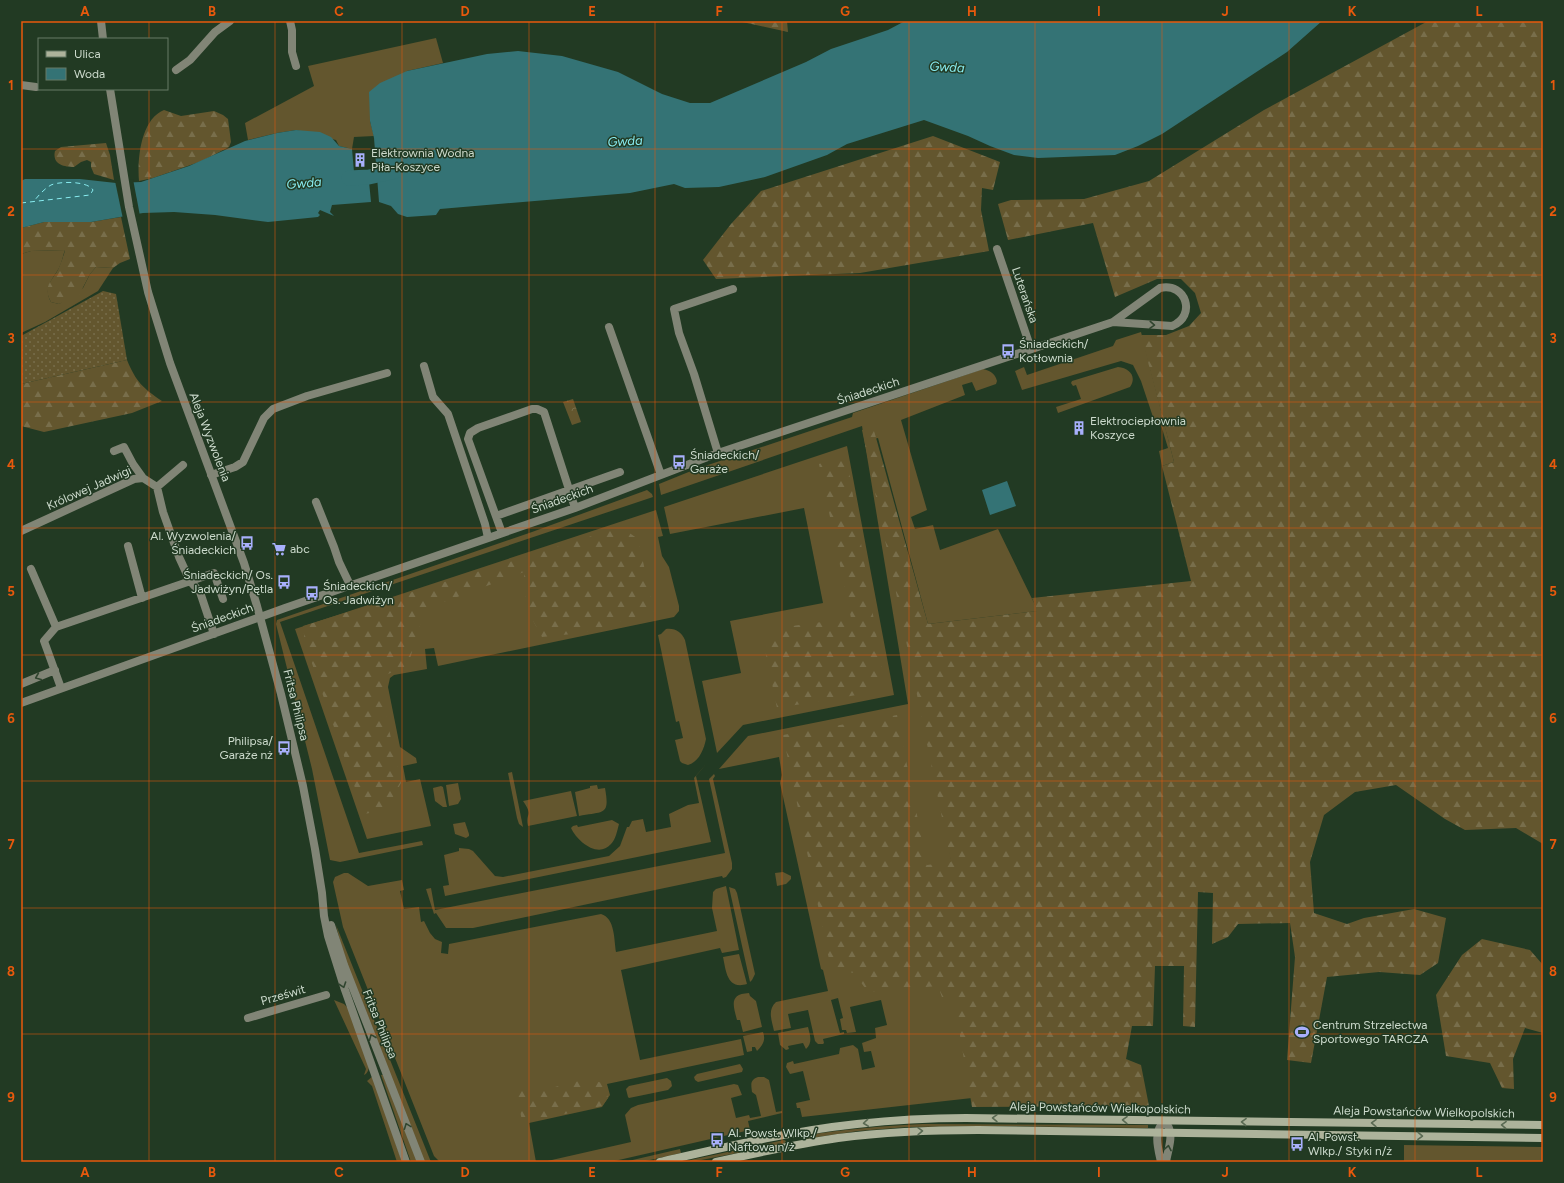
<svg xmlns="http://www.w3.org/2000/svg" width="1564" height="1183" font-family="Figtree,sans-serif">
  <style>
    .grass { fill: #63562e }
    .forest { fill: url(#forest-firs) }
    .park { fill: url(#park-crowns) }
    .garden { fill: url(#garden-dots) }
    .water { fill: #347375 }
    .pier { fill: #223a23 }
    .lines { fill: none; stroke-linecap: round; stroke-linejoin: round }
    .river { stroke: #347375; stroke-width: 15 }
    .ferry { stroke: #88ecf0; stroke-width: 1; stroke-dasharray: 5 4; stroke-linecap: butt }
    .minor { stroke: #818576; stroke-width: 8 }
    .tertiary { stroke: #818576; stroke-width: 8 }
    .secondary { stroke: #adb39b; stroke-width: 8 }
    .oneway { stroke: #30452f }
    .oneway2 { stroke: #5a6a53 }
    .grid { fill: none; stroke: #e8590c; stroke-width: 1; stroke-opacity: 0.55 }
    .labels { text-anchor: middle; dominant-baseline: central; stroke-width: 3; stroke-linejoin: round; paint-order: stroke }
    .poi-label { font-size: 12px; fill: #ccdacc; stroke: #223a23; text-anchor: start }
    .street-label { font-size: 12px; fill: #ccdacc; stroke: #223a23 }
    .water-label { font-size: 13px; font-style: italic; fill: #88ecf0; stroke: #223a23 }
    .neatline { fill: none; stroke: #e8590c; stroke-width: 1.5 }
    .grid-label { font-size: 13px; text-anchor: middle; font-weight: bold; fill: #e8590c }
  </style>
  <defs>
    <pattern id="forest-firs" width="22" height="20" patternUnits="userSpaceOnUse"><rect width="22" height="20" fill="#63562e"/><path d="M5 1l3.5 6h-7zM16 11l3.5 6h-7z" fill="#786e4b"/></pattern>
    <pattern id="park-crowns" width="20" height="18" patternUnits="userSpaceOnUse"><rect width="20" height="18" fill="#63562e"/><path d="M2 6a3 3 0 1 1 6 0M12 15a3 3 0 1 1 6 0" fill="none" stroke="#786e4b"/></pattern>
    <pattern id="garden-dots" width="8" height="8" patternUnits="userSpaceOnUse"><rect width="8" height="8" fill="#63562e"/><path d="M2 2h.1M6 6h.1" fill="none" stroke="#786e4b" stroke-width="1.8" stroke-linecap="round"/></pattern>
  </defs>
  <rect width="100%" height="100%" fill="#223a23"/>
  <path class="grass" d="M436 38 443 63 407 71 370 121 374 136 354 137 352 149 339 146 336 140 296 130 277 133 248 140 245 123 314 86 308 66Z
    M65 250C63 255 62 262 59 268 52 280 43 288 51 302L59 304 83 288 90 274 96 267 113 268 98 291 45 322 21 333V254L31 251Z
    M1141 332 1174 462 1162 466 1159 451 1168 448 1161 425 1156 426 1141 381 1133 365 1121 361 1022 390 1015 371 1024 367 1027 375 1113 346 1116 340Z
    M1118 367C1130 368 1137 377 1130 387L1058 413 1056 407 1081 399 1076 385 1073 386 1071 383 1072 381Z
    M983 369C990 371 995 373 997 381L996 384 976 391 972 382 962 385 965 395 901 420 927 510 911 517 915 529 933 525 940 550 998 529 1038 611 928 624 878 438 870 440 997 1097H981L802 1117 800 1108H797L796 1103 810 1100 803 1071 790 1074 786 1067 787 1063 793 1061 794 1064 839 1054 840 1048 853 1045 858 1049 862 1070 875 1067 871 1051 864 1052 862 1043 876 1038 875 1028 887 1025 881 1000 850 1007 856 1032 847 1033 846 1030H842L840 1019 843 1018 838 998 831 1000 840 1033 844 1032V1034L823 1039 824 1043 823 1044H818L815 1041 808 1010 788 1014 791 1028 774 1031C772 1021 767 1010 776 1002L828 991 823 970 821 969 780 783 782 775 779 757 719 769 748 736 908 704 862 426 661 495 659 484 696 469 852 417 853 413Z
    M847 446 894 695 743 725 717 753 702 681 741 673 730 621 823 603 804 508 670 534 664 507Z
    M647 490 652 494 653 497 280 622 359 853 422 841 423 845 340 862 330 860 312 769 276 624 277 620 532 532Z
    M656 510 663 536 658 537 662 556 669 567 679 606V611L674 617 438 666 434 648 425 649 427 669 394 675 390 678 388 687 400 747 416 758 417 763 403 766 406 782 420 779 431 826 367 839 295 629Z
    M666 629C676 628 681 632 685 640L706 739C704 749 699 762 688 765L682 763 680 761 675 740 683 738 679 721 676 722 658 635 661 634Z
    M708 762 696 776 711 842 445 896 443 886 449 885 444 855 459 851V848L469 849 473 851 495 876 503 877 609 856 620 846 627 827H629L632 821 643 819 646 832 671 827 669 814 688 805 699 803 694 778Z
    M512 772 523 827 519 824 517 818 508 773Z
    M714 774 715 776 713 779 732 863V869L726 877 723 878 722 876 473 928H446L436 913 434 914 426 889 431 888 435 910 725 853 709 779Z
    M458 783 461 799 458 804 449 806 446 785Z
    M597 785 598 789 605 788C610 816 604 811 579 816L575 792 590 788V786Z
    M441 786 443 787 447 807H443L435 801 433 788Z
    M571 791 577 816 528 826C525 812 534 817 523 801Z
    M612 820 619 824C617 831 616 839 611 844 598 859 577 841 571 828L573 826 577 825 578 827Z
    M465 822 469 834V836L466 838 455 834 453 824Z
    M783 872 791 876V879L786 884 777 886 775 873Z
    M344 873H348L368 886 402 880 404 890 400 891 404 909 419 907 421 922 424 921 430 933 435 939 442 942 441 953 448 954 449 944 601 914C615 918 614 939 616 952L717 931 712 908 713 892 716 889 726 886 739 950 722 953 720 948 621 970 640 1060 741 1039 744 1055 607 1084 610 1095 602 1107 529 1123 536 1162H440L434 1156 343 927 333 882 335 877Z
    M729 887 735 889 737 893 755 974 752 980 750 982Z
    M336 925 431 1162H424L346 965Z
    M739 954 747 984C727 990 726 971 723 957Z
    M749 993 750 996 756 1001 762 1027 743 1032 740 1020H737C733 1005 729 994 749 993Z
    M334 1000 344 1004 349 1009 369 1065C369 1069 368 1073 364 1075L366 1069Z
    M808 1027C810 1035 813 1043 806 1049L803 1043 788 1046 789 1049 786 1050 780 1045 778 1033Z
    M763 1032C766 1040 763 1045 757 1051L755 1047H752V1051L747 1052 743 1036Z
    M740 1064 743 1069 742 1072 698 1082 695 1080 694 1077 697 1074Z
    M381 1075H383L418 1162H411Z
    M373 1076 402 1162H397L372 1086 367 1081Z
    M758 1077H764L769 1080 776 1112 782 1111V1113L748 1121 750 1130 610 1162H543L631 1142 625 1115 631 1108 638 1105 734 1084 738 1085 742 1095 731 1098 736 1118 749 1115 750 1118 761 1116 756 1095 752 1092C751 1084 750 1080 758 1077Z
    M667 1078 671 1081 672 1086 668 1090 629 1098 628 1097 626 1089 629 1086Z
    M923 1124 1148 1125V1128L993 1126 907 1127 858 1131 804 1139 803 1136C843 1129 883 1126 923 1124Z
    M784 1140 786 1141 784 1144 691 1162 690 1160Z
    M1404 1145 1543 1147V1162H1404Z
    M680 1149 681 1153 641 1162H624Z"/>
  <path class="forest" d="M738 21H787L788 32Z
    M1428 21H1543V844L1516 828 1465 830 1445 819 1396 785 1355 792 1324 815 1310 862 1314 913 1347 924 1364 918 1414 909 1446 918 1438 963 1420 975 1379 972 1327 977 1311 1063 1287 1060 1295 957 1290 923 1238 924 1228 937 1212 944 1213 893 1198 892 1195 1027 1183 1026 1184 966H1155L1153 1026H1132L1126 1059 1141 1065 1149 1106 972 1107 954 1000H943L938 986 868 992 854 973 831 969 783 735 897 715 927 865 951 862 903 626 862 430 873 427 928 624 1037 611 1032 598 1191 581 1162 466 1174 462 1141 335H1166L1189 326 1201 313 1195 293 1181 279H1157L1115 297 1093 223 1008 240 998 204 1011 200 1084 199 1149 181 1264 110Z
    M164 110 181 116 214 111 223 115 228 119 231 142 229 147 202 161 153 178 139 181C137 159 141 119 164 110Z
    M933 136 1000 162 993 190 982 188 981 210 989 251 860 273 716 279 703 260 731 224 761 191Z
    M106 143 110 155 114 180 94 174 91 167V162L87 160 81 162 74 167C63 167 52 164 55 151L61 147Z
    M121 217 130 259 120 263 113 268 96 267 90 274 79 295 59 304 51 302C41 284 55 280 60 265 62 260 64 255 65 250L31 251 21 254V228L44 222H91Z
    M127 360C136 382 143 388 162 401L132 413 44 432 21 426V384Z
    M846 454 883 674 869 693 777 708 763 640 792 626 851 618 819 464Z
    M621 527 638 539 654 611 582 633 542 637 526 608 524 572 425 609 408 665 386 675 382 698 401 783 386 810 364 814 305 643 303 626Z
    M1482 939 1530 950 1543 965V1033L1525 1028 1513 1059 1514 1089 1502 1088 1490 1063 1446 1056 1436 995 1462 955Z
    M586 1079 603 1083 608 1098 602 1106 528 1122 522 1121 515 1085 523 1083 528 1094Z"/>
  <path class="park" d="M573 399 581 422 572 425 563 402Z"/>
  <path class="garden" d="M103 291 116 294 127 360 21 384V336Z"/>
  <path class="water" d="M905 21H1322L1287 52 1162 134 1138 146 1115 155 1038 158 1014 155 990 146 968 136 924 120 847 144 827 155 765 177 719 187 685 188 674 184 630 193 440 209 436 215 407 217 398 214 391 206 379 202 374 138 370 121 369 92 380 83 407 71 487 54 518 51 562 56 618 72 662 94 690 103H710L806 62 831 49 888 30Z
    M296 130 320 132 331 137 339 146 352 149 354 172 368 171 371 202 332 205 330 212 334 216 320 210 318 213 320 215 318 217 268 222 215 215 174 212 143 213 91 222H44L21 228V181L25 179H80L116 183 141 182 189 166 245 141 277 133Z
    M1007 481 1016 506 990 515 982 490Z"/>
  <path class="pier" d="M133 179 140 216 123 219 115 181Z"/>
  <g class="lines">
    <path class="river" d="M349 178 369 177 396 171"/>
    <path class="ferry" d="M21 203 90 195 93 190C88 181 60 181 51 185 44 189 39 195 34 201"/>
    <path class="minor" d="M290 21 292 30V52L296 66
      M176 70 190 60 215 32 230 21
      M21 85 36 87
      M997 249 1031 349
      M609 327 661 475
      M424 366 433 397 448 414 485 524 488 538
      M114 451 124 447 133 464 143 478
      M718 453 694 374 679 333 674 309 733 289
      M211 475 235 467 243 462 264 418 273 409 307 396 387 373
      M157 487 163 512 179 557 190 581 200 592 214 634
      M316 502 334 547 339 562 350 585
      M496 516 620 472
      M21 531 134 479 143 478 157 487 183 465
      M502 533 468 439 470 433 478 428 532 409H537L544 412 575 508
      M128 546 142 598
      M31 569 56 627
      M21 684 55 670
      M61 688 44 641 56 627 214 573 223 599
      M21 703 285 608 575 508 718 453 1113 322 1160 288C1186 282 1197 316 1172 326L1113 322
      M248 1018 326 995
      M1161 1162C1158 1148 1153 1132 1164 1121 1176 1132 1168 1148 1166 1162"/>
    <path class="tertiary" d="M101 21 103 39
      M110 89 129 207 148 292 170 363 244 563 257 606 281 694 303 786 315 849 322 893 324 916 328 936 345 990 406 1162
      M331 925 344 965 421 1162"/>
    <path class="secondary" d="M660 1162C725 1147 791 1131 857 1124 893 1120 930 1118 966 1118L1543 1125
      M716 1162C756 1153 797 1144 838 1138 885 1132 931 1130 978 1130L1543 1138"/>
  </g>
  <defs><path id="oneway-chevron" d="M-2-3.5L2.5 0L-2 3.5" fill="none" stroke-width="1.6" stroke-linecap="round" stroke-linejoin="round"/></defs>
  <g class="oneway">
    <use href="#oneway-chevron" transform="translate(1152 325) rotate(4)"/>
    <use href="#oneway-chevron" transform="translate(38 677) rotate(157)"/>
    <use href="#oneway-chevron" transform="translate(343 985) rotate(71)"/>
    <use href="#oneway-chevron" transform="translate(372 1037) rotate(-112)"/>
    <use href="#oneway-chevron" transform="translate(407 1126) rotate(-111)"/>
    <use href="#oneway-chevron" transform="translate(1168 1148) rotate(-79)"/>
  </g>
  <g class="oneway2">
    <use href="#oneway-chevron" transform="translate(995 1118) rotate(-179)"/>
    <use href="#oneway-chevron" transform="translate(1125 1120) rotate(-179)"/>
    <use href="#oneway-chevron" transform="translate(1244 1122) rotate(-179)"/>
    <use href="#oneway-chevron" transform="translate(866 1123) rotate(174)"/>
    <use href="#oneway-chevron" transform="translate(1374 1123) rotate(-179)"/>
    <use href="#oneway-chevron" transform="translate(1504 1125) rotate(-179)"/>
    <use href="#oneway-chevron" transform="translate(920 1131) rotate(-2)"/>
    <use href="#oneway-chevron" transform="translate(1420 1136) rotate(1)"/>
  </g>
  <path class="grid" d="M149 21V39M275 21V1162M402 21V1162M529 21V1162M655 21V1162M782 21V1162M909 21V1162M1035 21V1162M1162 21V1162M1289 21V1162M1415 21V1162M149 89V1162M21 149H1543M21 275H1543M21 402H1543M21 528H1543M21 655H1543M21 781H1543M21 908H1543M21 1034H1543"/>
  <defs>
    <symbol id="building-bare" viewBox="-9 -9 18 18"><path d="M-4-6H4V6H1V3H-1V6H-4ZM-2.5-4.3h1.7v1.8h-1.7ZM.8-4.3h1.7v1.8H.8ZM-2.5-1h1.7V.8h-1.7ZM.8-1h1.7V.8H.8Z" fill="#a8b0fc" stroke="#223a23" stroke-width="2.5" paint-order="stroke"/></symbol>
    <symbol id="bus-bare" viewBox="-9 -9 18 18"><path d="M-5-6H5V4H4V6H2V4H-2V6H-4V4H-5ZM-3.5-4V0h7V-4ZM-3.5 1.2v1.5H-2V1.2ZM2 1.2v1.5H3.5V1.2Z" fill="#a8b0fc" stroke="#223a23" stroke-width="2.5" paint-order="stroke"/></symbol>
    <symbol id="supermarket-bare" viewBox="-9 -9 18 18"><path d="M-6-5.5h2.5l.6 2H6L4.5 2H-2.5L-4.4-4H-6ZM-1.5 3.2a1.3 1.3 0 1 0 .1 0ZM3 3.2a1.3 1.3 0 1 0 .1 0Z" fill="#a8b0fc" stroke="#223a23" stroke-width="2.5" paint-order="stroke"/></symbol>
    <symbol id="stadium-bare" viewBox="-9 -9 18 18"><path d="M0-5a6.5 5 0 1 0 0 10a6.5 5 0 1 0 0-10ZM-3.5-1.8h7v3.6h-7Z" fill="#a8b0fc" stroke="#223a23" stroke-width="2.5" paint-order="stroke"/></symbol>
  </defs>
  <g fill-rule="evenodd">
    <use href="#building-bare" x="350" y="150" width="20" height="20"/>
    <use href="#bus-bare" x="998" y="341" width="20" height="20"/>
    <use href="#building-bare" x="1069" y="418" width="20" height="20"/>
    <use href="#bus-bare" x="669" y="452" width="20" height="20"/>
    <use href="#bus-bare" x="237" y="533" width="20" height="20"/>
    <use href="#supermarket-bare" x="269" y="539" width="20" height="20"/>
    <use href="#bus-bare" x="274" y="572" width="20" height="20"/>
    <use href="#bus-bare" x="302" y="583" width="20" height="20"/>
    <use href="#bus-bare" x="274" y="738" width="20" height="20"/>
    <use href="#stadium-bare" x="1292" y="1022" width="20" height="20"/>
    <use href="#bus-bare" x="707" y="1130" width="20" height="20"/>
    <use href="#bus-bare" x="1287" y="1134" width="20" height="20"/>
  </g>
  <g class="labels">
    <g class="poi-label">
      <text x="371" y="153">Elektrownia Wodna<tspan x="371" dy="14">Piła-Koszyce</tspan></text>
      <text x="1019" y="344">Śniadeckich/<tspan x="1019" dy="14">Kotłownia</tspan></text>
      <text x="1090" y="421">Elektrociepłownia<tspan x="1090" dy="14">Koszyce</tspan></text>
      <text x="690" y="455">Śniadeckich/<tspan x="690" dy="14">Garaże</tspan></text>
      <text x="236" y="536" text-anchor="end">Al. Wyzwolenia/<tspan x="236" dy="14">Śniadeckich</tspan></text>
      <text x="290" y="549">abc</text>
      <text x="273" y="575" text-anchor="end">Śniadeckich/ Os.<tspan x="273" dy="14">Jadwiżyn/Pętla</tspan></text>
      <text x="323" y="586">Śniadeckich/<tspan x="323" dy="14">Os. Jadwiżyn</tspan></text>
      <text x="273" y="741" text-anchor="end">Philipsa/<tspan x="273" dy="14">Garaże nż</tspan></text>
      <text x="1313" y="1025">Centrum Strzelectwa<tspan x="1313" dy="14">Sportowego TARCZA</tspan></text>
      <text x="728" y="1133">Al. Powst. Wlkp./<tspan x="728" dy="14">Naftowa n/ż</tspan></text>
      <text x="1308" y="1137">Al. Powst.<tspan x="1308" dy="14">Wlkp./ Styki n/ż</tspan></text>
    </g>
    <g class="street-label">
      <text transform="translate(1025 295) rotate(71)">Luterańska</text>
      <text transform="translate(868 391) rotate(-18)">Śniadeckich</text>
      <text transform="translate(210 437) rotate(69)">Aleja Wyzwolenia</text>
      <text transform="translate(89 488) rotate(-24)">Królowej Jadwigi</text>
      <text transform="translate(562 499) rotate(-20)">Śniadeckich</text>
      <text transform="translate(222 618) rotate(-20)">Śniadeckich</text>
      <text transform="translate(296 705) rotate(76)">Fritsa Philipsa</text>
      <text transform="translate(283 995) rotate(-16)">Prześwit</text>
      <text transform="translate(380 1024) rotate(68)">Fritsa Philipsa</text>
      <text transform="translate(1100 1108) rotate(1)">Aleja Powstańców Wielkopolskich</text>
      <text transform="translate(1424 1112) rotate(1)">Aleja Powstańców Wielkopolskich</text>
    </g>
    <g class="water-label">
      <text transform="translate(947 67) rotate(3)">Gwda</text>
      <text transform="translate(625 141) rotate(-3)">Gwda</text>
      <text transform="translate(304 183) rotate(-5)">Gwda</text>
    </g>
  </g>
  <rect width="1564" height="1183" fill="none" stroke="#223a23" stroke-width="44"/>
  <rect x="38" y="38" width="130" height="52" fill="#223a23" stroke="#667a67"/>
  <rect x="46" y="51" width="20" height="6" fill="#adb39b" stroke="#667a67"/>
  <text x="74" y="58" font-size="12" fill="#ccdacc">Ulica</text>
  <rect x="46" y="68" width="20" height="12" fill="#347375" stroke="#667a67"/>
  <text x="74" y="78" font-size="12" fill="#ccdacc">Woda</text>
  <rect x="22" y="22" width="1520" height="1139" class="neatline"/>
  <g class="grid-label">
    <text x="85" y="16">A</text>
    <text x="212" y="16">B</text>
    <text x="339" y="16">C</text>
    <text x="465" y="16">D</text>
    <text x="592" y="16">E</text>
    <text x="719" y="16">F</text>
    <text x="845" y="16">G</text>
    <text x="972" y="16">H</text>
    <text x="1099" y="16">I</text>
    <text x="1225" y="16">J</text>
    <text x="1352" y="16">K</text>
    <text x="1479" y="16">L</text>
    <text x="11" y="90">1</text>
    <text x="1553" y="90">1</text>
    <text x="11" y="216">2</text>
    <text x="1553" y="216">2</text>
    <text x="11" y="343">3</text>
    <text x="1553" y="343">3</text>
    <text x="11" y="469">4</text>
    <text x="1553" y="469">4</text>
    <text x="11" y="596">5</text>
    <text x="1553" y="596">5</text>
    <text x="11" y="723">6</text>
    <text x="1553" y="723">6</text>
    <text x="11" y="849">7</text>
    <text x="1553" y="849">7</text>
    <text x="11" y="976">8</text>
    <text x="1553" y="976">8</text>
    <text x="11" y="1102">9</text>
    <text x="1553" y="1102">9</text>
    <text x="85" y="1177">A</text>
    <text x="212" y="1177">B</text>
    <text x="339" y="1177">C</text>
    <text x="465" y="1177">D</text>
    <text x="592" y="1177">E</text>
    <text x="719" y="1177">F</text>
    <text x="845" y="1177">G</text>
    <text x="972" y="1177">H</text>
    <text x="1099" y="1177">I</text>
    <text x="1225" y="1177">J</text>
    <text x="1352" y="1177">K</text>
    <text x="1479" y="1177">L</text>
  </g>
</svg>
